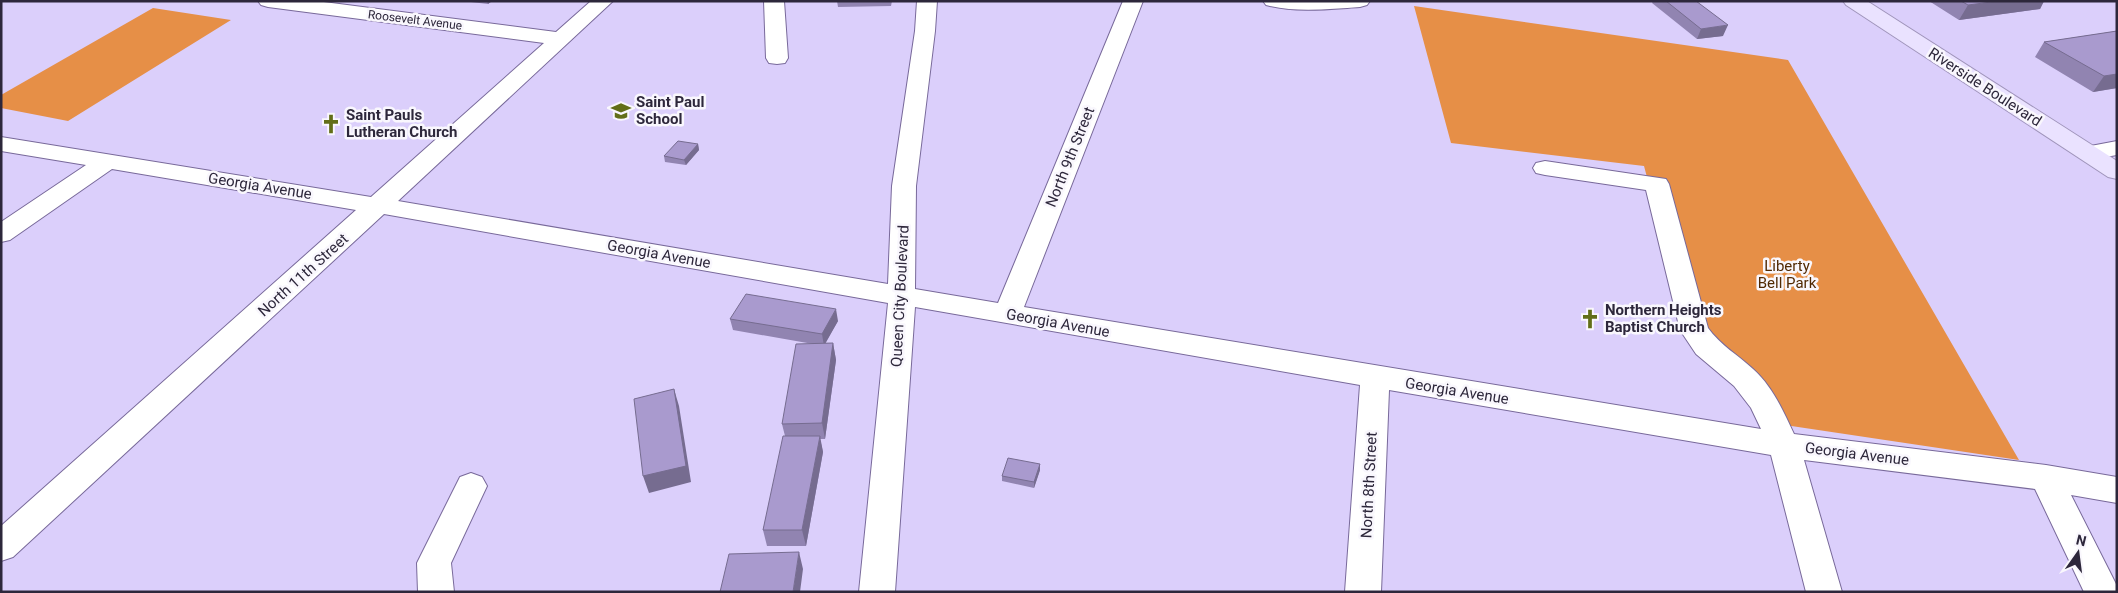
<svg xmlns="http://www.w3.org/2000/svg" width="2118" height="593" font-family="Roboto,sans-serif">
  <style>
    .green { fill: #e68f47 }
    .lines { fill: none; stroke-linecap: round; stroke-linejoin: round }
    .minor-casing { stroke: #78699a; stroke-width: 2 }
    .major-casing { stroke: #9f94ba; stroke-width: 2 }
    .minor { fill: #fff; fill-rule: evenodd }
    .major { fill: #eae2ff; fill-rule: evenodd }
    .wall { fill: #9184b1 }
    .shaded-wall { fill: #766c90 }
    .building { fill: #a99ace; stroke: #766c90 }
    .labels { text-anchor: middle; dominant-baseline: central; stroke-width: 5; stroke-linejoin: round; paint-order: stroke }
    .far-street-label { font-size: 12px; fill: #2d273b; stroke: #f9f7fd }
    .street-label { font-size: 15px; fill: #2d273b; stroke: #f9f7fd }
    .poi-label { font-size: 15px; font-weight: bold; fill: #2d273b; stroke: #f9f7fd; text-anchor: start }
    .park-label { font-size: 15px; fill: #512903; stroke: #f9f7fd }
  </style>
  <rect width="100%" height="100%" fill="#dbcffb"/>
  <path class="green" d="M1414 6 1788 60 2019 460 1765 422 1686 323 1644 166 1451 143Z
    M153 8 231 20 68 121 1 108V95Z"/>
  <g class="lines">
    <defs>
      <path id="minor" d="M258 1H316L556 32 591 1H613L398 201 888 284 892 186 915 31 917 1H937L935 31 916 186 915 289 998 303 1123 1H1143L1024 307 1761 429 1751 408 1734 386 1696 354 1680 330 1646 190 1545 175 1536 173 1533 168 1536 163 1545 161 1666 179 1669 184 1708 328C1720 345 1738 355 1753 369 1773 387 1783 411 1794 434L2046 465 2117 477V503L2071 495 2117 586V592H2084L2035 489 1804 460 1842 592H1806L1771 455 1389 390 1381 592H1345L1360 385 915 307 895 592H859L888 303 384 214 13 557 1 561V526L356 210 112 169 10 240 1 242V222L86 165 1 151V137L371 197 544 43 268 7 261 5Z
        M764 1H784L788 58 785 63 777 64 769 63 766 58Z
        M1263 1H1370L1367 5 1360 7C1329 9 1296 13 1266 5Z
        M2117 141V155L2088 160 2080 158 2076 153 2080 148Z
        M471 473 482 477 487 486 451 563 454 592H418L417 563 460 477Z"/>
      <path id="major" d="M1843 1H1867L2117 161V179L2108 177 1846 5Z"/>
    </defs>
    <use href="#minor" class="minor-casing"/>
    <use href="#major" class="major-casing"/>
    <use href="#minor" class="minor"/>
    <use href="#major" class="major"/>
  </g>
  <path class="wall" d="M471 1H492L488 4 471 2Z
    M837 1H892L891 6 838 7Z
    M1653 1H1696L1723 36 1697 39 1652 3Z
    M1929 1H2044L2040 9 1959 20Z
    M2117 31V88L2093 92 2035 57 2044 42Z
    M698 144 699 150 686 165 665 162 664 156Z
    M730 319 838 321 825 343H833L836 360 825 439H820L823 452 806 546H767L763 530 785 436 782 424 813 344 733 330Z
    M1040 464V470L1034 488 1002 481V476Z"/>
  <path class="shaded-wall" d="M487 1H492L488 4Z
    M1999 1H2044L2040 9 1959 20 1968 5Z
    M1728 25 1723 36 1697 39 1701 29Z
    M2117 74V88L2093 92 2104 76Z
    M698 144 699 150 686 165 684 160Z
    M836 309 838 321 824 346 822 334Z
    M833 343 836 360 825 439 822 423Z
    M674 389 679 406 691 482 649 493 643 476Z
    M820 436 823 452 806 546 802 530Z
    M1040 464V470L1034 488V482Z
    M799 552 803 569 800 592H793Z"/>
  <path class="building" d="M1666 1H1696L1728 25 1701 29Z
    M1961 1H1999L1968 5Z
    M2117 31V74L2104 76 2044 42Z
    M678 141 698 144 684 160 664 156Z
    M746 294 836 309 822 334 730 319Z
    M833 343 822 423 782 424 796 344Z
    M674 389 686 466 643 476 634 399Z
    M783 436H820L802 530H763Z
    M1008 458 1040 464 1034 482 1002 476Z
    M799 552 793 592H720L729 554Z"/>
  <defs>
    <symbol id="school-bare" viewBox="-9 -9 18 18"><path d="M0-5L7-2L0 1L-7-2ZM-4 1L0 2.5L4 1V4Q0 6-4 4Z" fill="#626e18" stroke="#f9f7fd" stroke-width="2.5" paint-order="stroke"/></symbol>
    <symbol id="church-bare" viewBox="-9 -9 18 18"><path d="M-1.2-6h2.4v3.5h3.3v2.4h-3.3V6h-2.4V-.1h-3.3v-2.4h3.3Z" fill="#626e18" stroke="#f9f7fd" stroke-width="2.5" paint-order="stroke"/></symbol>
  </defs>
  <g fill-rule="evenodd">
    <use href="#school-bare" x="607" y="97" width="28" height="28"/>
    <use href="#church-bare" x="317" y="110" width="28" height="28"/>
    <use href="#church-bare" x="1576" y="305" width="28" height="28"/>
  </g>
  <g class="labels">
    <g class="far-street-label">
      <text transform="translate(415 20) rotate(7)">Roosevelt Avenue</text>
    </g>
    <g class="street-label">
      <text transform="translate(1985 87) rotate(33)">Riverside Boulevard</text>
      <text transform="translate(1070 157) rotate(-68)">North 9th Street</text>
      <text transform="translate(260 186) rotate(9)">Georgia Avenue</text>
      <text transform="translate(659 254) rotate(10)">Georgia Avenue</text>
      <text transform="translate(303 275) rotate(-42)">North 11th Street</text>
      <text transform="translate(900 296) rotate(-87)">Queen City Boulevard</text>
      <text transform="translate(1058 323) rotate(10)">Georgia Avenue</text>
      <text transform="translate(1457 391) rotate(9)">Georgia Avenue</text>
      <text transform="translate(1857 454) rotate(7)">Georgia Avenue</text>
      <text transform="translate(1369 485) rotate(-87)">North 8th Street</text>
    </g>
    <g class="poi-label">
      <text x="636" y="102">Saint Paul<tspan x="636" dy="17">School</tspan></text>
      <text x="346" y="115">Saint Pauls<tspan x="346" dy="17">Lutheran Church</tspan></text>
      <text x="1605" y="310">Northern Heights<tspan x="1605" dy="17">Baptist Church</tspan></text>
    </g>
    <g class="park-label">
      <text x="1787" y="266">Liberty<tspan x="1787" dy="17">Bell Park</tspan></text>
    </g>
  </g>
  <rect width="2118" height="593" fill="none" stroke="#2d273b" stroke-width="5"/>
  <g transform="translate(2078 553) rotate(14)" stroke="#f9f7fd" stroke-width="4" paint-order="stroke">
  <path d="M0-4L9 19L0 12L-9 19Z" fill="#2d273b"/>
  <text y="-8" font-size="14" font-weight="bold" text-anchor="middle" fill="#2d273b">N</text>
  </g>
</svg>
